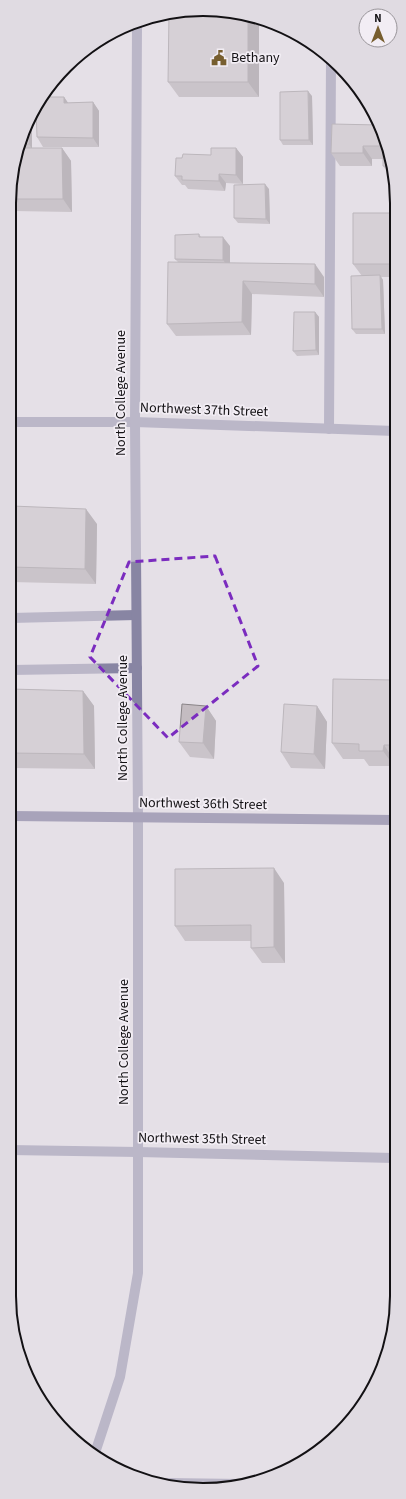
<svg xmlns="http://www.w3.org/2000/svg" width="406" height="1499" font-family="'Source Sans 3',sans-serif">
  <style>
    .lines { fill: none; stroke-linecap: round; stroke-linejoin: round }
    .service { stroke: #8885a3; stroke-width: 10 }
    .minor { stroke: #8885a3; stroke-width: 10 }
    .tertiary { stroke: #8885a3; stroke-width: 10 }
    .secondary { stroke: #5e5983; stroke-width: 10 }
    .wall { fill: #a9a2a6 }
    .shaded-wall { fill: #898487 }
    .building { fill: #c4bcc1; stroke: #898487 }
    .marked { fill: none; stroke: #7b2cbf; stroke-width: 3; stroke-dasharray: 8 5; stroke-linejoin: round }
    .labels { text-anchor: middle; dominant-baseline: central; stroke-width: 3.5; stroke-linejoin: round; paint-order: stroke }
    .poi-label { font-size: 14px; fill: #131114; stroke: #f2edf4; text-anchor: start }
    .street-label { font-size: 14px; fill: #131114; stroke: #f2edf4 }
    .rim { fill: none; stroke: #131114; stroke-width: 2 }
  </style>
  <rect width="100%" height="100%" fill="#e5e0e7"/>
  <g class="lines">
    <path class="service" d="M329 429 331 59
      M11 618 136 615
      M11 670 137 668"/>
    <path class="minor" d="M12 422H135L395 431
      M9 1150 138 1152 394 1158
      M165 1483 243 1484"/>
    <path class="tertiary" d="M95 1453 120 1377 138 1273V817L135 422 137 25"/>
    <path class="secondary" d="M11 816 394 820"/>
  </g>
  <path class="wall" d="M241 13 259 97H179L168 82Z
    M347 76 363 97H356L348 84Z
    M312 96 313 145H283L280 140Z
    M64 97 68 103 93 102 99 111V147H43L37 137Z
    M32 118V148H62L71 161 72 212 13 211V165Z
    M379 125 395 178H392L383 166V159H372V166H340L331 153Z
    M236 148 243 157V184L226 183 225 191 188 189 185 185H182L175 176 182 158 211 155Z
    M269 189 270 224 238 223 234 218Z
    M395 213V277H381L383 280 385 334H356L352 329 362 276 353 264Z
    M199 234 201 237 230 246V263L324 277V297L252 294 251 335 176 336 167 324 178 262 175 259Z
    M315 312 319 317V355L297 356 293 351Z
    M12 506 97 524 96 584 11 582Z
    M394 680V766H369L364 759H343L332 743Z
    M11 689 83 691 94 706 95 769 11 768Z
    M206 706 216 721 214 759 190 757 179 742Z
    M317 706 327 722 325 769 291 768 281 752Z
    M284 883 285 963H262L251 948V941H185L175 926Z"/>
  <path class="shaded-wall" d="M248 15 259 19V97L248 82Z
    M308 91 312 96 313 145 309 140Z
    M64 97 71 107 64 103Z
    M93 102 99 111V147L93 138Z
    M32 118V149L29 144V126Z
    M363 146 372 159V166L363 153Z
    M62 148 71 161 72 212 63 199Z
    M236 148 243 157V184L236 175Z
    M219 174 226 183 225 191 219 181Z
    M265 184 269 189 270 224 266 219Z
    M223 237 230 246V269L223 260Z
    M315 264 324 277V297L315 284Z
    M380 275 383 280 385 334 382 329Z
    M243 281 252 294 251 335 242 322Z
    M315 312 319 317V355L316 350Z
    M86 509 97 524 96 584 85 569Z
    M83 691 94 706 95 769 84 754Z
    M206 706 216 721 214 759 203 743Z
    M317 706 327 722 325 769 314 754Z
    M384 745 394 760V766L383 751Z
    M274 868 284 883 285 963 274 947Z"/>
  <path class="building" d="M169 13H241L248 15V82H168Z
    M347 76 354 85 348 84Z
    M308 91 309 140H280V92Z
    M41 97H64V103L93 102V138L37 137 36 109Z
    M332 124 379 125 392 166H383V146H363V153H331Z
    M29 126V144H22Z
    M20 148H62L63 199H13V165Z
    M211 148H236V175L219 174V181L182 180V176H175L176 158H182L183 154 211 155Z
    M265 184 266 219 234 218V185Z
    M353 213H395V264H353Z
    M199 234V237H223V260L175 259V235Z
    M168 262 315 264V284L243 281 242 322 167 324Z
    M380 275 382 329H352L351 276Z
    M294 312H315L316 350 293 351Z
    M12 506 86 509 85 569 11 567Z
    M333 679 394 680V745H384L383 751H359V744L332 743Z
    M11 689 83 691 84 754 11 753Z
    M182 704 206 706 203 743 179 742Z
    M284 704 317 706 314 754 281 752Z
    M274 868V947L251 948V925L175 926V869Z"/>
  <path d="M0 0H406V1499H0ZM215 556 258 666 168 738 90 657 129 562Z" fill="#e5e0e7" fill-opacity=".55" fill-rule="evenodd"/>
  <path class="marked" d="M215 556 258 666 168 738 90 657 129 562Z"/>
  <defs>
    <symbol id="civic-bare" viewBox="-9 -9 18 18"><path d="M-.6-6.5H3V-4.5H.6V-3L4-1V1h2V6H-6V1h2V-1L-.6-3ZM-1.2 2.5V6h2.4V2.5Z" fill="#775e2f" stroke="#f2edf4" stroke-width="2.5" paint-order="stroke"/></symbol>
  </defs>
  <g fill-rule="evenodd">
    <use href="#civic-bare" x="208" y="47" width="22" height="22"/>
  </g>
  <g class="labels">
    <g class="poi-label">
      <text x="231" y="58">Bethany</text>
    </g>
    <g class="street-label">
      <text transform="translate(121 393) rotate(-90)">North College Avenue</text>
      <text transform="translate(204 410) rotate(2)">Northwest 37th Street</text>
      <text transform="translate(123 718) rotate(-90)">North College Avenue</text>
      <text transform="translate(203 804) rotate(1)">Northwest 36th Street</text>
      <text transform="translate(124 1042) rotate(-90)">North College Avenue</text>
      <text transform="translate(202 1139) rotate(1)">Northwest 35th Street</text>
    </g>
  </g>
  <path d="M0 0H406V1499H0ZM203 16H203A187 187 0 0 1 390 203V1296A187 187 0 0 1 203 1483H203A187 187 0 0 1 16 1296V203A187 187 0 0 1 203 16Z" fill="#e0dbe2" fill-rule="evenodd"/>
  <path class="rim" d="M203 16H203A187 187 0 0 1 390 203V1296A187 187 0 0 1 203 1483H203A187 187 0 0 1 16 1296V203A187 187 0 0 1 203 16Z"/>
  <g transform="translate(378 28)"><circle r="19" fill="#f2edf4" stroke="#99959a"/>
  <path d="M0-3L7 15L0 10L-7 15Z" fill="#775e2f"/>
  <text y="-6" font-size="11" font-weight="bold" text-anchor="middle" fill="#131114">N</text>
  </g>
</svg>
